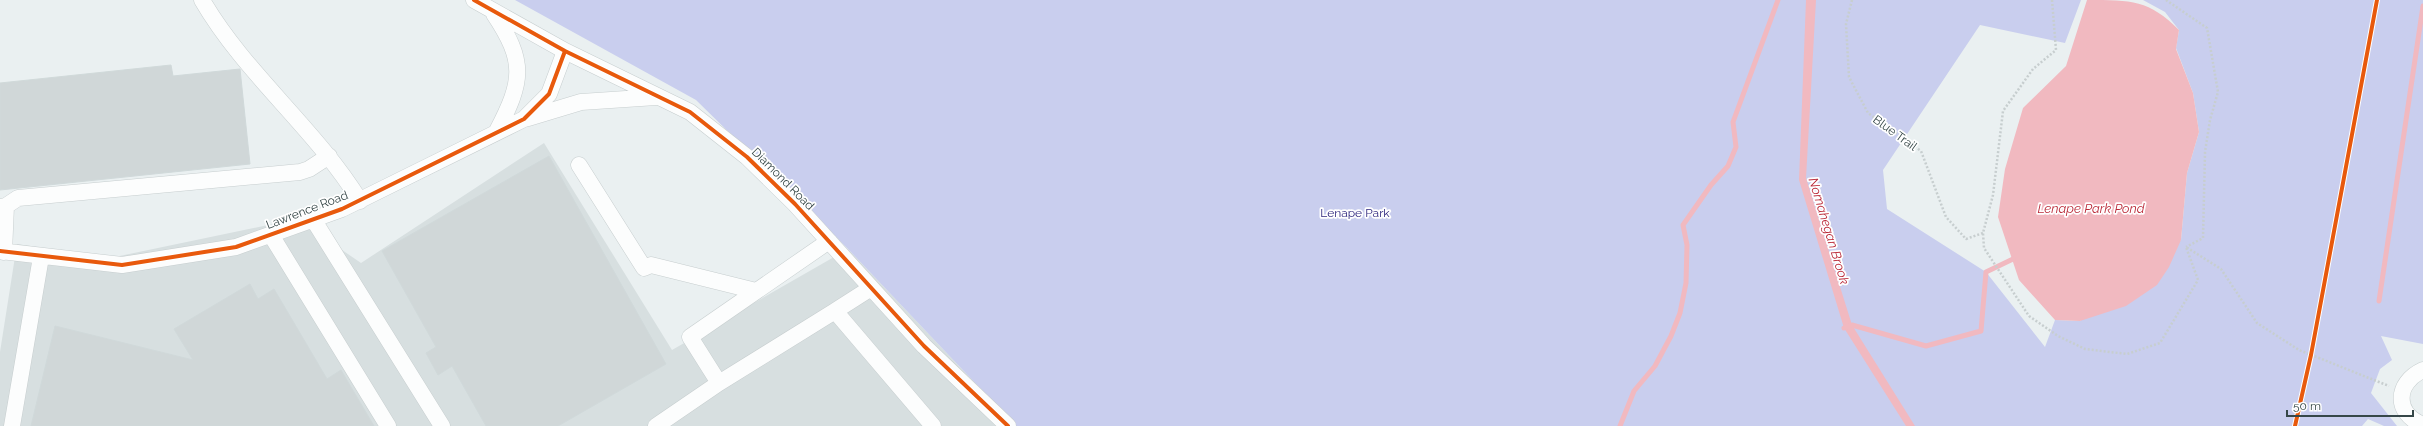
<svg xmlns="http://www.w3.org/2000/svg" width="2423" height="426" font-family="Raleway,sans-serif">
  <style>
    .industrial { fill: #d7dfe0 }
    .green { fill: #c9ceee }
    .water { fill: #f1b9c0 }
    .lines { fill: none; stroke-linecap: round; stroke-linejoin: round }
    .stream { stroke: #f1b9c0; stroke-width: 5 }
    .building { fill: #d0d7d8; stroke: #d0d9da }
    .minor-casing { stroke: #c7cecf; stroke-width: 17 }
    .path { stroke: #c7cecf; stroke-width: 2.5; stroke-dasharray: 2 2; stroke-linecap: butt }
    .minor { stroke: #fcfdfd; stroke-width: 16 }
    .cycleway-casing { stroke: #fff; stroke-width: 6 }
    .cycleway { stroke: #e8590c; stroke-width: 4 }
    .labels { text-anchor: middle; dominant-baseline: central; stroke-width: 3.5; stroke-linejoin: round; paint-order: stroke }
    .street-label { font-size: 12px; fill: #364748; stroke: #fff }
    .park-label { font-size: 12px; fill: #2e267d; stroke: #fff }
    .water-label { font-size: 13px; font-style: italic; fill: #ba2938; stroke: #fff }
  </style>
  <rect width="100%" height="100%" fill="#eaf0f1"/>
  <path class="industrial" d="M544 143 672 350 848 249 1016 426H0V352L17 244 110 258 297 219 361 263Z"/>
  <path class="green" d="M515 0H2081L2065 43 1980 25 1883 170 1887 209 1986 272 2045 347 2055 320 2080 321 2181 240 2187 173 2199 132 2193 93 2176 48 2179 30 2165 12 2143 0H2423V344L2381 336 2392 360 2380 369 2371 393 2397 426H2384L2368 419 2362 426H1016L848 249 696 100Z"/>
  <path class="water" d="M1806 0H1816L1806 178 1852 325 1915 426H1906L1844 328 1799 180Z
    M2087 0C2132 0 2149 0 2179 30L2176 49 2193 93 2199 132 2187 173 2181 240 2169 267 2157 285 2126 306 2080 321 2055 320 2019 280 1998 217 2005 169 2023 108 2066 66Z"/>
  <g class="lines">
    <path class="stream" d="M2379 301 2423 6
      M1844 328 1852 325 1926 346 1981 331 1986 272 2013 259
      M1620 426 1634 391 1655 366 1671 336 1680 313 1686 283 1687 245 1683 225 1711 185 1728 166 1736 147 1733 122 1778 0"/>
  </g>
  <path class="building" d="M171 65 173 76 240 69 250 164 0 190V83Z
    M549 156 666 364 558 426H486L452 366 438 375 426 353 436 347 382 251Z
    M250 284 258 299 274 289 327 379 341 370 374 426H31L55 326 193 360 174 329Z"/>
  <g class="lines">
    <defs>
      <path id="minor" d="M202 0C245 74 315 128 360 201
        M474 0 565 51 690 112 747 157 795 204 924 346 1008 426
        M494 14C526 62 523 81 497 131
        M528 118 581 102 656 97
        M579 165 644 268 651 265 756 291
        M0 207 6 206 18 198 300 172 309 169 329 156
        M313 219 442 426
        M271 235 388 426
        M0 251 122 265 236 247 342 209 524 119 549 94 565 51
        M4 252 6 206
        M871 288 835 311 933 426
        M2423 370C2395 383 2394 413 2423 425
        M719 383 835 311
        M12 426 41 257
        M656 426 719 383 690 337 829 241"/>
    </defs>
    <use href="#minor" class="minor-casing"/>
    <path class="path" d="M1852 0 1846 24 1849 77 1868 113 1921 151 1946 217 1966 239 1983 233
      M2052 0 2056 50 2033 69 2003 111 1993 195 1983 233 1984 248 2029 316 2058 336 2085 349 2127 354 2160 343 2198 280 2186 247 2221 269 2257 323 2299 350 2389 386
      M2166 0 2207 28 2218 92 2210 120 2205 152 2203 238 2186 247"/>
    <use href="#minor" class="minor"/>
    <defs>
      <path id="cycleway" d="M474 0 565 51 690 112 747 157 795 204 924 346 1008 426
        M0 251 122 265 236 247 342 209 524 119 549 94 565 51
        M2295 426 2311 355 2377 0"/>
    </defs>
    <use href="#cycleway" class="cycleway-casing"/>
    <use href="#cycleway" class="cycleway"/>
  </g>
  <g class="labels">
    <g class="street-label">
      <text transform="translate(1895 133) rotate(36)">Blue Trail</text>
      <text transform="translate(783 179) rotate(45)">Diamond Road</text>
      <text transform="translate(307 210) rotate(-21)">Lawrence Road</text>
    </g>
    <g class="park-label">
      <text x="1355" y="213">Lenape Park</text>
    </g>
    <g class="water-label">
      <text x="2091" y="208">Lenape Park Pond</text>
      <text transform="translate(1829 231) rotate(73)">Nomahegan Brook</text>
    </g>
  </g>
  <path d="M2287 410v6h126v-6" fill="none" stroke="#364748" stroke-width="2"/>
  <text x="2293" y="410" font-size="12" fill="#364748" stroke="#ffffff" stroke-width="3" paint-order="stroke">50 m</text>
</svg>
